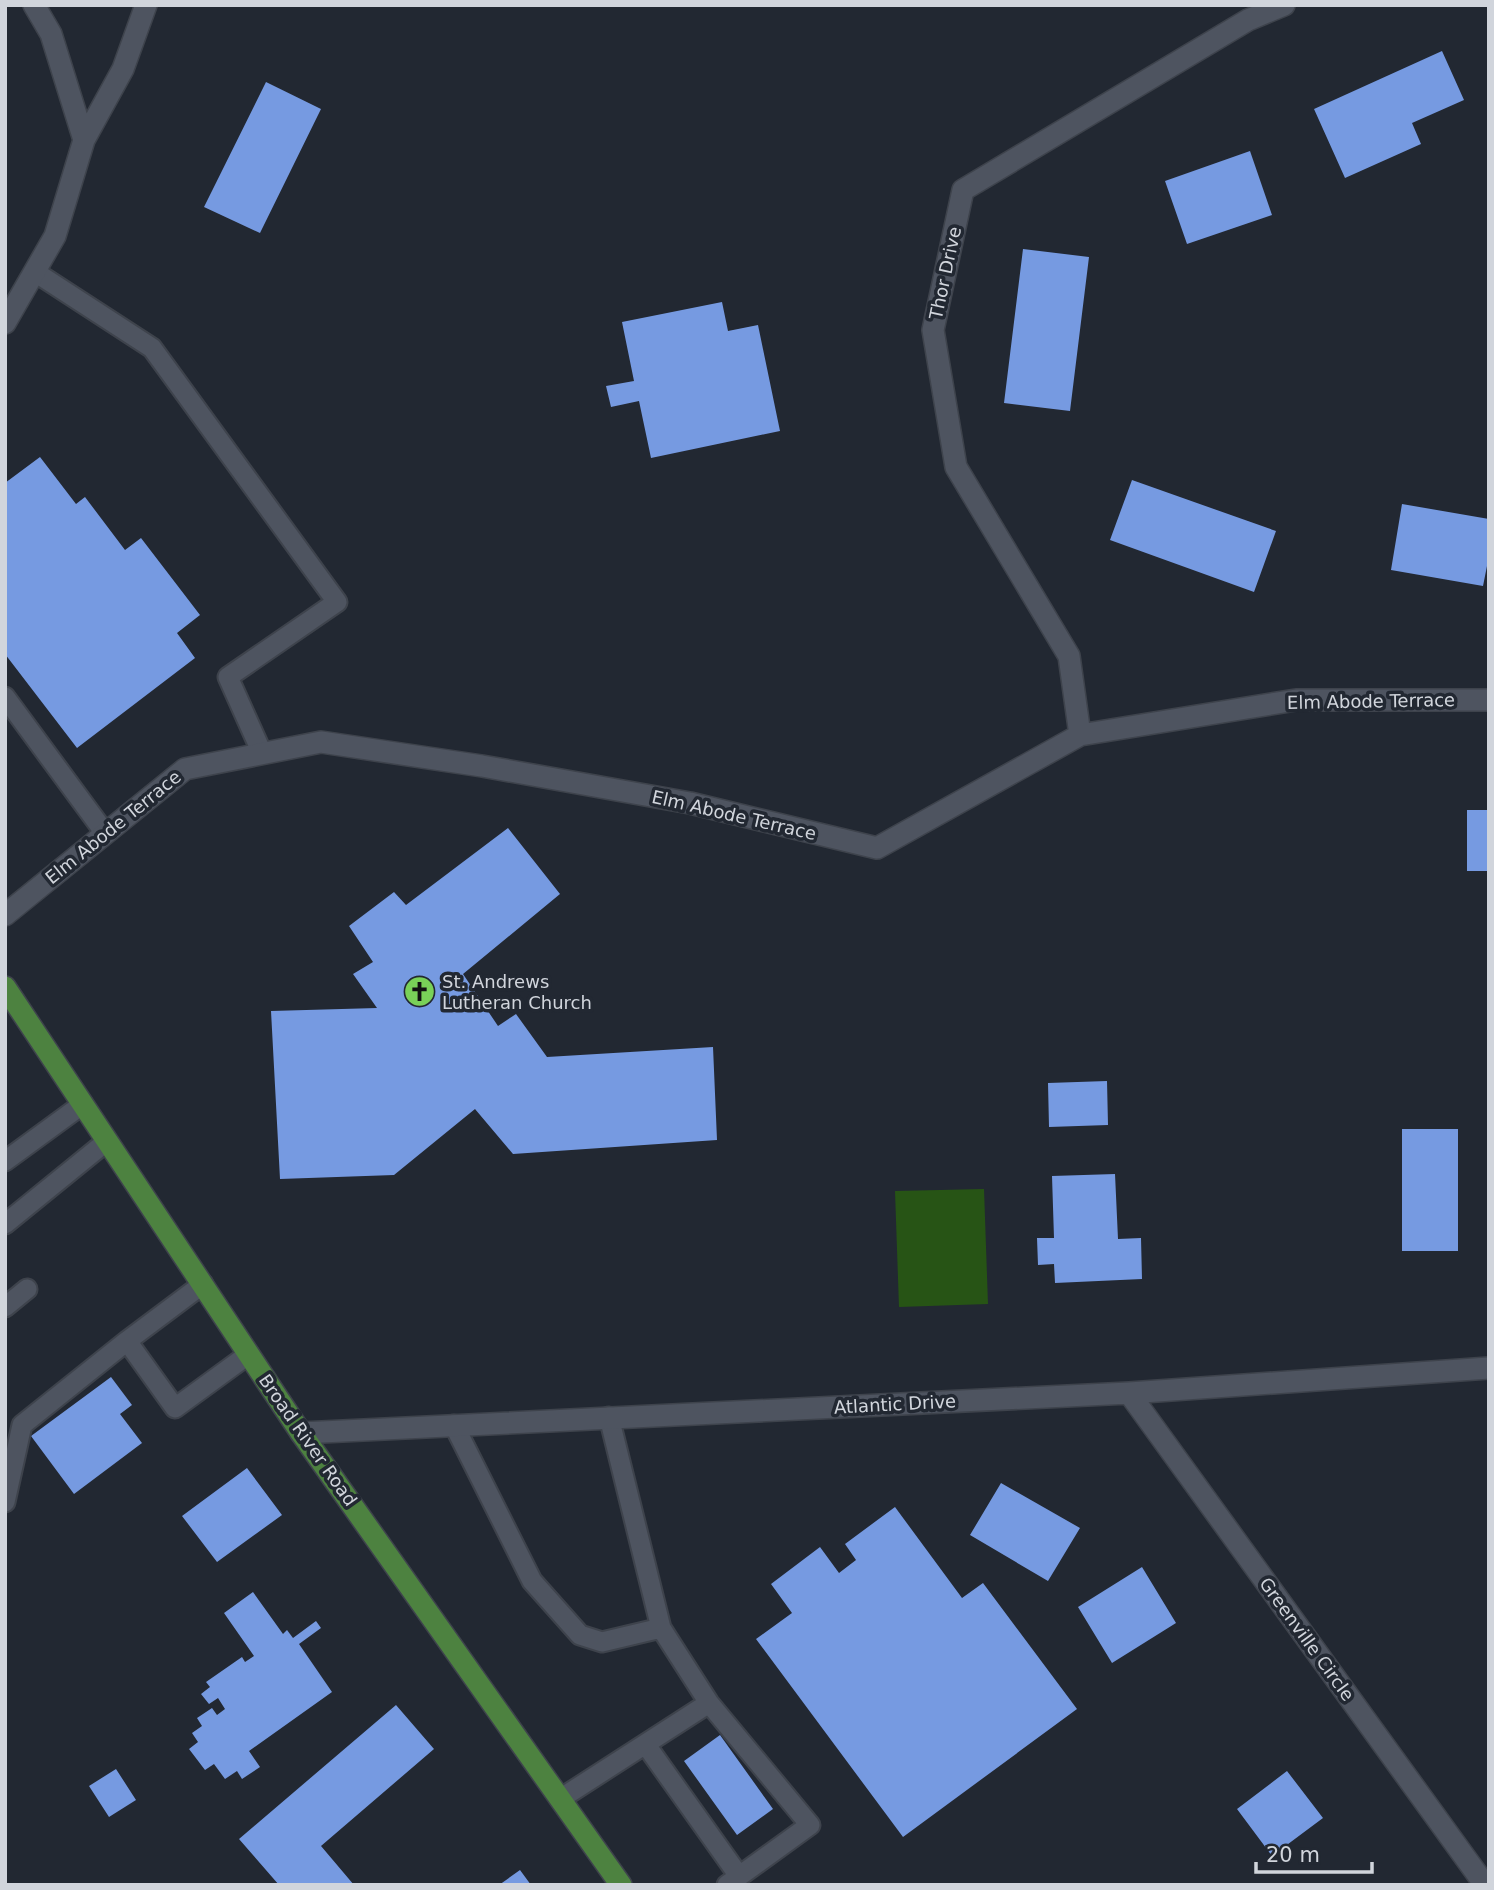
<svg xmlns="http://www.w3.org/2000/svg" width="1494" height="1890" font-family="'DejaVu Sans',sans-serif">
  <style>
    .green { fill: #275415 }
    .building { fill: #769ae1 }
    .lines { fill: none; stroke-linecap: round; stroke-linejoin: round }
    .lane-casing { stroke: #3e434c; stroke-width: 23 }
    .street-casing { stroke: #3e434c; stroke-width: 24 }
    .primary-casing { stroke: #3e434c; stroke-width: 24 }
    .lane { stroke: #4e5460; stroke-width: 19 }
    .street { stroke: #4e5460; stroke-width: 21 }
    .primary { stroke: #4d8240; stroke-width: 21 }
    .labels { text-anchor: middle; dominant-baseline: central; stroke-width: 7; stroke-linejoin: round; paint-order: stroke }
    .street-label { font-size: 18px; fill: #d1d5dc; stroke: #222832 }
    .poi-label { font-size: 18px; fill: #d1d5dc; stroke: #222832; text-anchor: start }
  </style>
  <rect width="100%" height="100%" fill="#222832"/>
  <path class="green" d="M984 1189 988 1304 899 1307 895 1191Z"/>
  <path class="building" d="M1442 51 1464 100 1412 123 1421 144 1345 178 1314 109Z
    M266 82 321 109 260 233 204 207Z
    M1250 151 1272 215 1187 244 1165 181Z
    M1023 249 1089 257 1070 411 1004 403Z
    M722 302 728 331 758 325 780 431 651 458 639 401 611 407 606 386 634 381 622 322Z
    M40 457 76 504 85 497 125 550 141 538 200 615 177 633 195 658 77 748 5 654V483Z
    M1132 480 1276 531 1254 592 1110 540Z
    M1402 504 1489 519V556L1483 586 1391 570Z
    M1467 810H1489V871H1467Z
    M508 828 560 894 463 974 498 1026 516 1014 547 1057 713 1047 717 1140 513 1154 475 1109 394 1175 280 1179 271 1011 377 1008 353 974 373 962 349 926 394 892 406 905Z
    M1107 1081 1108 1125 1049 1127 1048 1083Z
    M1402 1129H1458V1251H1402Z
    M1115 1174 1118 1239 1141 1238 1142 1279 1055 1283 1054 1264 1038 1265 1037 1238H1054L1052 1176Z
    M111 1377 132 1405 120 1414 142 1443 74 1494 31 1436Z
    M247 1468 282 1515 217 1562 182 1516Z
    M1001 1483 1080 1528 1048 1581 970 1535Z
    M895 1507 962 1598 983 1583 1077 1709 903 1837 756 1639 792 1613 771 1584 820 1547 839 1573 856 1560 845 1544Z
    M1142 1567 1176 1623 1112 1663 1078 1607Z
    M253 1592 283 1634 287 1630 293 1638 316 1621 321 1628 299 1644 332 1692 249 1751 260 1767 242 1779 237 1771 225 1779 214 1764 205 1770 189 1749 198 1742 192 1733 202 1726 197 1718 212 1708 217 1715 225 1709 218 1698 209 1704 201 1694 210 1687 206 1682 242 1657 245 1662 254 1656 224 1613Z
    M396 1705 434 1749 321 1846 354 1885H279L239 1839Z
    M720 1735 773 1809 737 1835 684 1761Z
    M116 1769 136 1800 109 1817 89 1786Z
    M1287 1771 1323 1818 1272 1856 1237 1809Z
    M520 1870 531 1885H499Z"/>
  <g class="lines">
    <defs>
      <path id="lane" d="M35 272 152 348 337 602 228 677 262 753
        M5 697 105 833
        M5 1161 83 1104
        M5 1224 107 1141
        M203 1284 127 1341 175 1408 249 1354
        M5 1307 27 1289
        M609 1417 661 1628 709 1703 810 1825 727 1885
        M454 1425 532 1581 580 1635 602 1642 661 1628
        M5 1502 22 1425 127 1341
        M646 1745 739 1876
        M560 1799 709 1703"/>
      <path id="street" d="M84 140 123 69 146 5
        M5 323 55 236 84 140 51 34 34 5
        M1080 735 1069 656 956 467 933 330 963 190 1248 20 1284 5
        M5 915 185 769 321 742 482 766 690 803 877 848 1080 735 1296 700H1489
        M1129 1393 1485 1885
        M301 1433 1129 1393 1489 1368"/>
      <path id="primary" d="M5 987 301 1433 621 1885"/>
    </defs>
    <use href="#lane" class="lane-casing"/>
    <use href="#street" class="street-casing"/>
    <use href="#primary" class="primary-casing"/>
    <use href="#lane" class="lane"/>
    <use href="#street" class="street"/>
    <use href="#primary" class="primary"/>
  </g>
  <defs>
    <symbol id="church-disc" viewBox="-11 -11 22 22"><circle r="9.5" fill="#79d158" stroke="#222832"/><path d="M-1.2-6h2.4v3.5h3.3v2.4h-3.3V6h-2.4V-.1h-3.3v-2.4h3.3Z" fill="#111"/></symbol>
  </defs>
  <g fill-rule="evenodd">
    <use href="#church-disc" x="402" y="974" width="35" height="35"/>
  </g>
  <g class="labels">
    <g class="street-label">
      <text transform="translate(945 273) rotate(-78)">Thor Drive</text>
      <text transform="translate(1371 701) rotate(-1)">Elm Abode Terrace</text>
      <text transform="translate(734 815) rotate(13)">Elm Abode Terrace</text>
      <text transform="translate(113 827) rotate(-39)">Elm Abode Terrace</text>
      <text transform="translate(895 1404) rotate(-3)">Atlantic Drive</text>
      <text transform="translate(308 1440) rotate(55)">Broad River Road</text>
      <text transform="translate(1307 1639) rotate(54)">Greenville Circle</text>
    </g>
    <g class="poi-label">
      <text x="442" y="981">St. Andrews<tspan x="442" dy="21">Lutheran Church</tspan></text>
    </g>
  </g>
  <rect width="1494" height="1890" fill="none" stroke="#d1d5dc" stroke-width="14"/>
  <path d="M1256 1862v10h116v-10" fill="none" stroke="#d1d5dc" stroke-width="3.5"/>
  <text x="1266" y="1862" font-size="21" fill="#d1d5dc" stroke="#222832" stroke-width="5" paint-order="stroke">20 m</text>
</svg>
